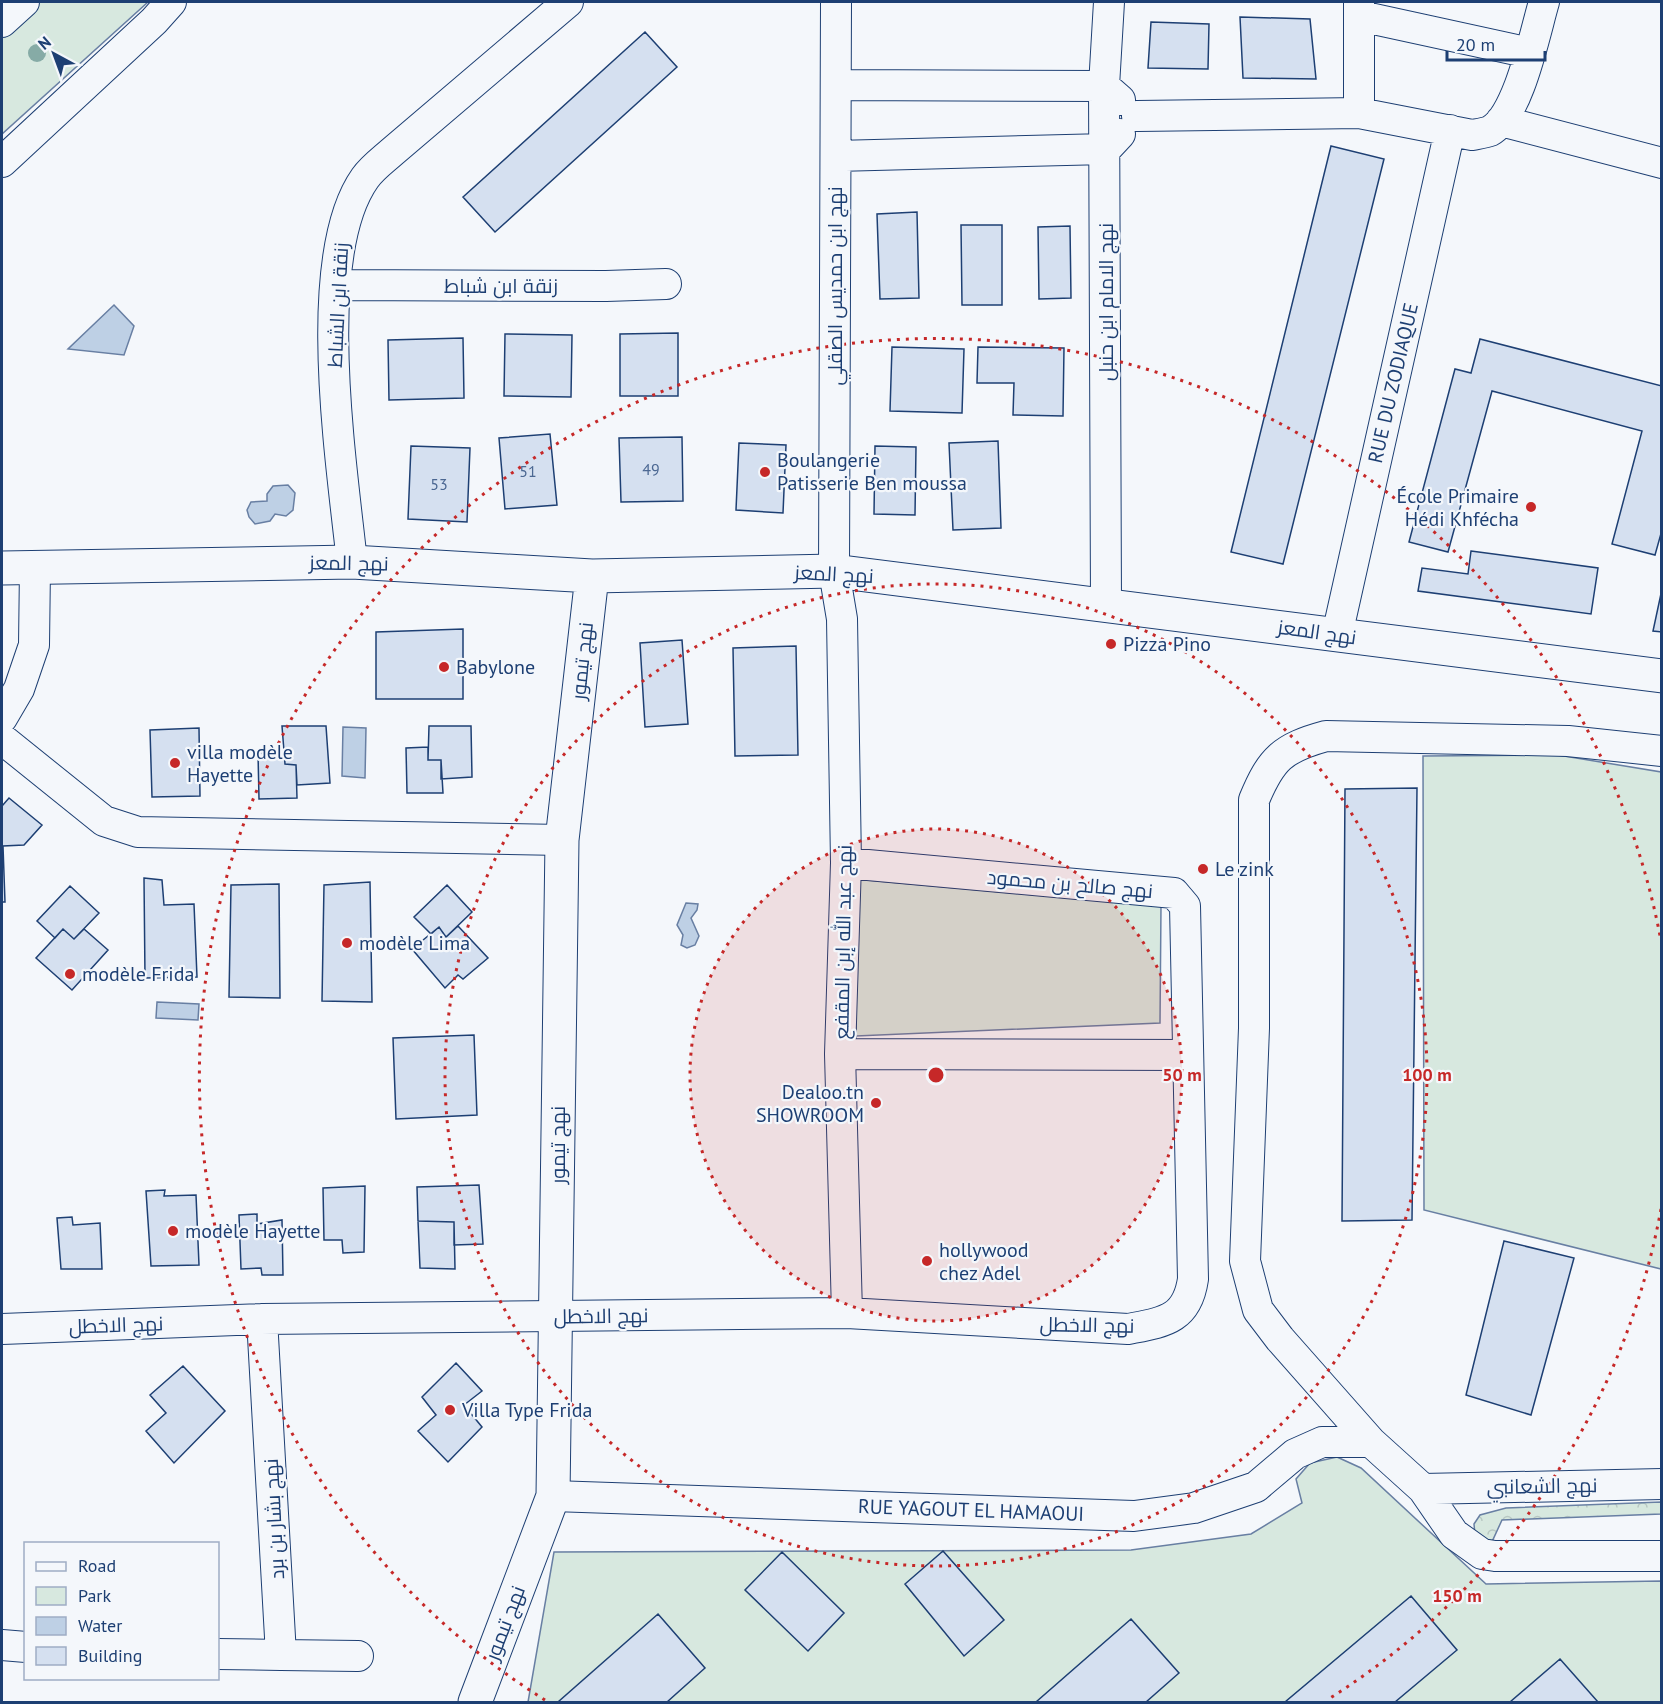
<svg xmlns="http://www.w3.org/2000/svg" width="1663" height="1704" font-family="'PT Sans',Cairo,sans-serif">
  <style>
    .green { fill: #d7e8df; stroke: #687fa3; stroke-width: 1.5 }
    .forest { fill: url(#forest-crowns); stroke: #687fa3; stroke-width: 1.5 }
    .water { fill: #bed0e5; stroke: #687fa3; stroke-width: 1.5 }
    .building { fill: #d5e0f0; stroke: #1d3f73; stroke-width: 1.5 }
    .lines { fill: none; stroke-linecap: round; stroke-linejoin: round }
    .minor-casing { stroke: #1d3f73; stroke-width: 32 }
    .tertiary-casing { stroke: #1d3f73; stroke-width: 35 }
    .minor { stroke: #f4f7fb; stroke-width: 30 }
    .tertiary { stroke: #f4f7fb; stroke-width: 33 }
    .tree { fill: #86aba6 }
    .ring { fill: none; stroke: #c62828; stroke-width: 3; stroke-dasharray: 3 6 }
    .poi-dot { fill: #c62828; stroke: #f4f7fb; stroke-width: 2 }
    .labels { text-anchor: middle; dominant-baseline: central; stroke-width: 4.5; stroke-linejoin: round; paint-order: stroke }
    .number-label { font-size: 16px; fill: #4b6792 }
    .street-label { font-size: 20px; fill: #1d3f73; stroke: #f4f7fb }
    .poi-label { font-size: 20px; fill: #1d3f73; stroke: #f4f7fb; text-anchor: start }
    .centre { fill: #c62828; stroke: #f4f7fb; stroke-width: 3 }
    .ring-label { font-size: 18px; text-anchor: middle; font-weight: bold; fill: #c62828; stroke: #f4f7fb; stroke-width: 4.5; stroke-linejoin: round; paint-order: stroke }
  </style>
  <defs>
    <pattern id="forest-crowns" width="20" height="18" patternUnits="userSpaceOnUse" patternTransform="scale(1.5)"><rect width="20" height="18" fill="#d7e8df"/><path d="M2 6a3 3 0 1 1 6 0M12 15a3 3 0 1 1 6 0" fill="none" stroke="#b8c8c3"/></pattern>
  </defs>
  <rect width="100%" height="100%" fill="#f4f7fb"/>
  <path class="green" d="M39 2H148L2 134V35Z
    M1558 755 1661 772V1269L1424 1210 1423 756Z
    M855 879 1161 906 1160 1023 856 1036Z
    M1337 1457 1361 1468 1486 1584 1661 1581V1702H528L554 1552 1131 1550 1251 1534 1302 1503 1296 1479 1310 1463Z"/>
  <path class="forest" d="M1661 1502V1514L1502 1520 1490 1546 1475 1535 1474 1524 1480 1515 1506 1508Z"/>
  <path class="water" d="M114 305 134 326 124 355 68 349Z
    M288 485 295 493 293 510 286 516 275 514 270 521 255 524 249 517 247 510 251 502 267 501V494L273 486Z
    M343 727 366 728 365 778 342 776Z
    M686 903 698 904 697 910 691 918 699 936 695 945 687 948 681 945 683 935 677 925Z
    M157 1002 199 1004 198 1020 156 1018Z"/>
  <path class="building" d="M1240 17 1310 19 1316 79 1243 78Z
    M1151 22 1209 24 1208 69 1148 68Z
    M645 32 677 67 495 232 463 197Z
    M1331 146 1384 159 1283 564 1231 552Z
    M917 212 919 298 880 299 877 214Z
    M961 225H1002V305H962Z
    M1070 226 1071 298 1039 299 1038 227Z
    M678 333V396H620V334Z
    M505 334 572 335 571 397 504 396Z
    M463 338 464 398 389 400 388 340Z
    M1480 339 1662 386V530L1655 555 1612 544 1642 431 1492 391 1448 552 1409 542 1455 369 1471 373Z
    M892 347 964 349 962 413 890 411Z
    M978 347 1064 348 1063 416 1013 415 1014 383H977Z
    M550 434 557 505 505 509 499 438Z
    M682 437 683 501 621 502 619 438Z
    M998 441 1001 528 953 530 949 443Z
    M739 443 786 445 783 513 736 510Z
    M411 446 470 448 467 522 408 519Z
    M875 446 916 447 915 515 874 514Z
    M1471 551 1598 568 1591 614 1418 591 1422 568 1468 574Z
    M1662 589V632L1653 631Z
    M463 629V699H376V632Z
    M682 640 688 724 645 727 640 643Z
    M796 646 798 755 735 756 733 648Z
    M282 726H326L330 783 297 785 296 765 285 764Z
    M429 726H471L472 777 441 779V760H428Z
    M199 728 200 796 152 797 150 730Z
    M428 747V760H441L443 793H407L406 748Z
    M284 752 285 764 296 765 297 798 259 799 258 753Z
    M1417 788 1412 1220 1342 1221 1345 789Z
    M9 798 42 825 24 845 3 846 5 902H2V806Z
    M144 878 162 880 164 905 194 904 197 977 145 978Z
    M370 882 372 1002 322 1001 324 885Z
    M279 884 280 998 229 997 231 885Z
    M447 885 472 912 446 937 439 927 431 934 414 917Z
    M70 886 99 913 74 939 63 929 55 938 37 921Z
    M458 926 488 958 463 979 458 975 445 988 412 949 439 927 446 937Z
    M63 929 74 939 84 929 108 950 72 990 36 958Z
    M474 1035 477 1115 396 1119 393 1038Z
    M479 1185 483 1244 454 1245V1222L418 1221 417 1187Z
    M365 1186 364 1252 343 1253 342 1240H324L323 1188Z
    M165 1190 164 1196 196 1195 199 1265 151 1266 146 1191Z
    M257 1214V1224L282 1220 283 1275H262L261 1268 241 1269 239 1215Z
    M72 1217 73 1225 100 1223 102 1269H61L57 1218Z
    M418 1221 454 1222 455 1269 420 1268Z
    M1504 1241 1574 1258 1531 1415 1466 1395Z
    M456 1363 482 1391 464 1405 482 1427 448 1462 418 1431 436 1415 422 1397Z
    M183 1366 225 1411 174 1463 146 1431 166 1413 150 1395Z
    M943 1551 1004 1620 964 1656 905 1584Z
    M782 1552 844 1613 808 1651 745 1590Z
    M1411 1596 1457 1650 1395 1702H1285Z
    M658 1614 705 1668 667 1702H558Z
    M1131 1619 1179 1673 1146 1702H1036Z
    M1560 1659 1598 1702H1510Z"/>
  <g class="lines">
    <defs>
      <path id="minor" d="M836 2 834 571 842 619 846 863 840 1054 847 1313
        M1360 16 1530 53
        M2 22 24 2
        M836 85 1104 86 1120 100
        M1359 113V2
        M1137 116 1359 113 1472 135C1477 134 1485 133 1490 131 1519 115 1535 32 1544 2
        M1501 121 1662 163
        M836 156 1106 149 1120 134
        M2 162 154 21 171 2
        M336 285 606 286 666 284
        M352 562C342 466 309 257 365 178 372 168 383 160 392 152L568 2
        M1106 603 1104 86 1109 2
        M1337 635 1450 130
        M2 718 19 689 34 645 35 567
        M2 739 104 821 138 832 562 840
        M1662 751 1568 741 1326 736C1282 748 1271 759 1254 800V1028L1245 1261 1258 1310 1280 1339 1371 1442 1423 1489 1454 1534 1482 1554 1495 1556H1662
        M840 1054 1186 1055
        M2 1329 262 1319 847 1313 1128 1329C1164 1322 1187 1320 1193 1279L1185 906 1174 893 846 863
        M1423 1489 1662 1484
        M553 1496 1134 1516 1194 1508 1256 1487 1295 1454 1322 1442H1371
        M2 1645 26 1647
        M218 1654 281 1655 262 1319
        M281 1655 358 1656"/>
      <path id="tertiary" d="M2 568 352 562 592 576 834 571 1662 676
        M475 1702 553 1496 562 840 592 576"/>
    </defs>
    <use href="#minor" class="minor-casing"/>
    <use href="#tertiary" class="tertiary-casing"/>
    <use href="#minor" class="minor"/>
    <use href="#tertiary" class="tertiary"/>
  </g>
  <circle class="tree" cx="37" cy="53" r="9"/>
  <circle cx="936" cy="1075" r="246" fill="#c62828" fill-opacity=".12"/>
  <g class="ring">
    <circle cx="936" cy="1075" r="246"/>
    <circle cx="936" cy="1075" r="491"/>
    <path d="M1661 1209A737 737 0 0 1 1327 1700M545 1700A737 737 0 1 1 1661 941"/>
  </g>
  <g class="poi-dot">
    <circle cx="765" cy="472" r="6"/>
    <circle cx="1531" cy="507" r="6"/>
    <circle cx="1111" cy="644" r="6"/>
    <circle cx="444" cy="667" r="6"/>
    <circle cx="175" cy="763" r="6"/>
    <circle cx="1203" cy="869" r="6"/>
    <circle cx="347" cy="943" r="6"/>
    <circle cx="70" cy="974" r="6"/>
    <circle cx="876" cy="1103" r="6"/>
    <circle cx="173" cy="1231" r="6"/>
    <circle cx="927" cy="1261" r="6"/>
    <circle cx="450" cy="1410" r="6"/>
  </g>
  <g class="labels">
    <g class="number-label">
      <text x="651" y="469">49</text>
      <text x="528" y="471">51</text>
      <text x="439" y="484">53</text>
    </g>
    <g class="street-label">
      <text x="501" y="286">زنقة ابن شباط</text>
      <text transform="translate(835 286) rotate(-90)">نهج ابن حمديس الصقلي</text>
      <text transform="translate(1106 302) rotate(-90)">نهج الامام ابن حنبل</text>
      <text transform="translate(338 305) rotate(-87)">زنقة ابن الشباط</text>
      <text transform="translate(1393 383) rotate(-77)">RUE DU ZODIAQUE</text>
      <text transform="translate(349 563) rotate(1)">نهج المعز</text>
      <text transform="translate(834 574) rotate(3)">نهج المعز</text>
      <text transform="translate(1317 632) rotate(8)">نهج المعز</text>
      <text transform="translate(582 661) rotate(-84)">نهج تيمور</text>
      <text transform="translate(1070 884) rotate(5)">نهج صالح بن محمود</text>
      <text transform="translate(843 942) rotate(-89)">نهج عبد الله إبن المقفع</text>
      <text transform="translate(558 1145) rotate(-90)">نهج تيمور</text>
      <text transform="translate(601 1316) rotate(-1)">نهج الاخطل</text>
      <text transform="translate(116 1325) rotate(-2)">نهج الاخطل</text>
      <text transform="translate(1087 1325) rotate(1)">نهج الاخطل</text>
      <text transform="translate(1542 1486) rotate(-1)">نهج الشعانبي</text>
      <text transform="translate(971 1510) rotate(2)">RUE YAGOUT EL HAMAOUI</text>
      <text transform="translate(274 1519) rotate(-93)">نهج بشار بن برد</text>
      <text transform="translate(505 1623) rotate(-69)">نهج تيمور</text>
    </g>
    <g class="poi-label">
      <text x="777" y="460">Boulangerie<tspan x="777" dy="23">Patisserie Ben moussa</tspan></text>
      <text x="1519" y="496" text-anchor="end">École Primaire<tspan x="1519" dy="23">Hédi Khfécha</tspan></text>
      <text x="1123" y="644">Pizza Pino</text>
      <text x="456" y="667">Babylone</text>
      <text x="187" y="752">villa modèle<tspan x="187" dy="23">Hayette</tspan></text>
      <text x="1215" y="869">Le zink</text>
      <text x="359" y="943">modèle Lima</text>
      <text x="82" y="974">modèle Frida</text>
      <text x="864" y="1092" text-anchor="end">Dealoo.tn<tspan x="864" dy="23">SHOWROOM</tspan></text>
      <text x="185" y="1231">modèle Hayette</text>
      <text x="939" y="1250">hollywood<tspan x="939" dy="23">chez Adel</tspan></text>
      <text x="462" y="1410">Villa Type Frida</text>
    </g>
  </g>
  <circle cx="936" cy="1075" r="9" class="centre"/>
  <g class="ring-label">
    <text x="1182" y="1081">50 m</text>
    <text x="1427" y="1081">100 m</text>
    <text x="1457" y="1602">150 m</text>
  </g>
  <rect width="1663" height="1704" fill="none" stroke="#1d3f73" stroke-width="6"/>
  <rect x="24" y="1542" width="195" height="138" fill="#f4f7fb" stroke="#9eadc5" stroke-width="1.5"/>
  <rect x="36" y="1562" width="30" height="9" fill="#f4f7fb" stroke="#9eadc5" stroke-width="1.5"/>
  <text x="78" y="1572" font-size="18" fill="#1d3f73">Road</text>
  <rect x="36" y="1587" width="30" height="18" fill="#d7e8df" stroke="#9eadc5" stroke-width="1.5"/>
  <text x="78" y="1602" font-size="18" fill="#1d3f73">Park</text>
  <rect x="36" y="1617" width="30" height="18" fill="#bed0e5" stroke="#9eadc5" stroke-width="1.5"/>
  <text x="78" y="1632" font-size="18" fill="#1d3f73">Water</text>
  <rect x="36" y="1647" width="30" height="18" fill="#d5e0f0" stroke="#9eadc5" stroke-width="1.5"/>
  <text x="78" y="1662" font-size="18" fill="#1d3f73">Building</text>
  <g transform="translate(54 54) rotate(319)" stroke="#f4f7fb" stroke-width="4.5" paint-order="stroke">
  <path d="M0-4.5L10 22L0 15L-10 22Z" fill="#1d3f73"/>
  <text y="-9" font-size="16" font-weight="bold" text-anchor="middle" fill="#1d3f73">N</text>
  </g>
  <path d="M1447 51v9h98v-9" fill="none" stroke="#1d3f73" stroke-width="3"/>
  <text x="1456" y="51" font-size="18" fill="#1d3f73" stroke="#f4f7fb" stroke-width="4.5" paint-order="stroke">20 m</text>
</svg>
